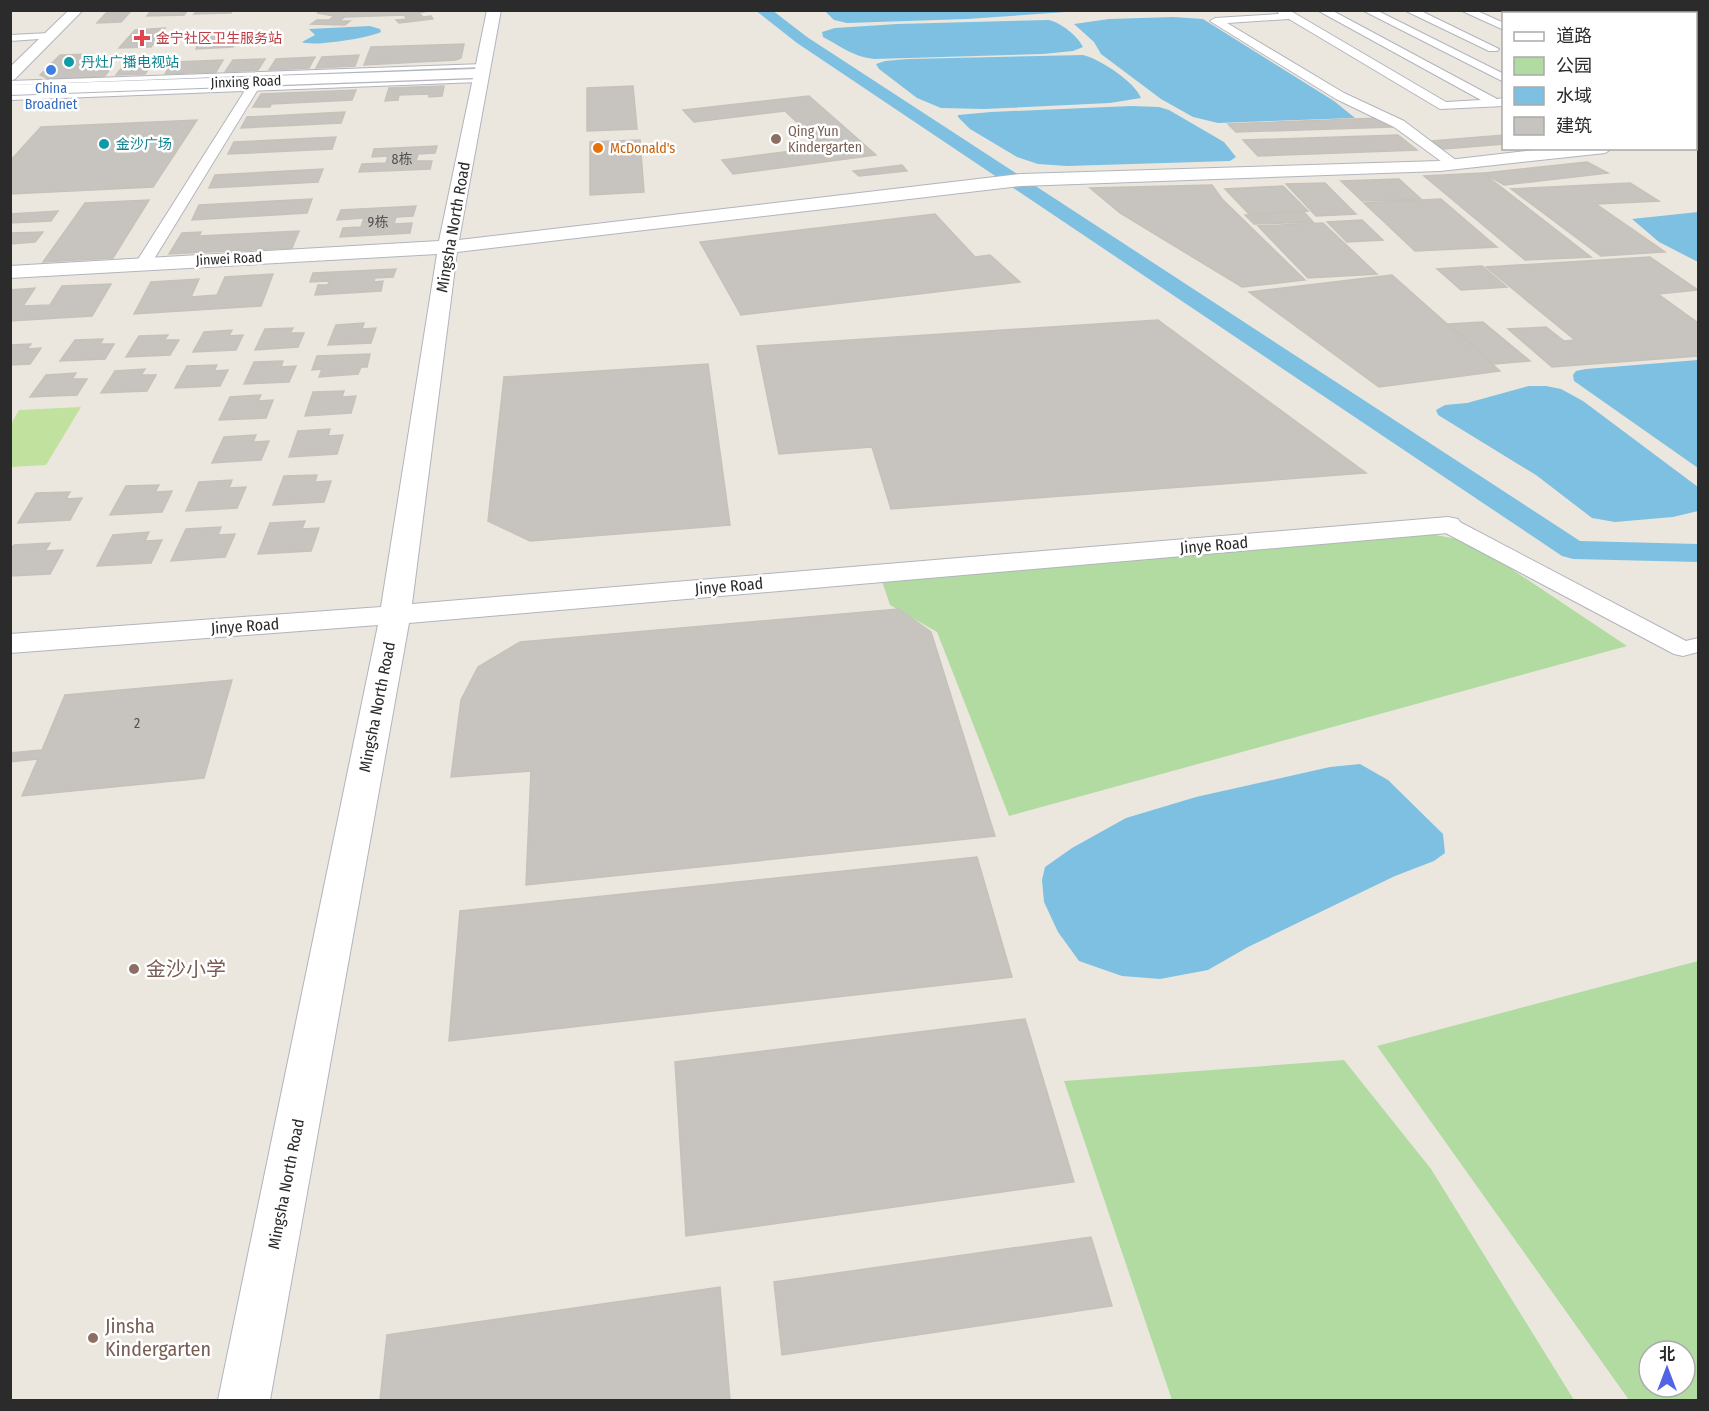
<svg xmlns="http://www.w3.org/2000/svg" width="1709" height="1411" font-family="'Fira Sans Condensed','Noto Sans SC',sans-serif">
  <style>
    .green { fill: #b2dba2; fill-rule: evenodd }
    .pitch { fill: #c1e19f }
    .water { fill: #7ec0e1 }
    .lines { fill: none; stroke-linecap: round; stroke-linejoin: round }
    .canal { fill: #7ec0e1; fill-rule: evenodd }
    .building { fill: #c7c3be; stroke: #c6c2b9; stroke-width: 1.5 }
    .lane-casing { stroke: #b2b4bd; stroke-width: 2 }
    .street-casing { stroke: #b2b4bd; stroke-width: 2 }
    .secondary-casing { stroke: #b2b4bd; stroke-width: 2 }
    .lane { fill: #fff; fill-rule: evenodd }
    .street { fill: #fff; fill-rule: evenodd }
    .secondary { fill: #fff; fill-rule: evenodd }
    .health-dot { fill: #e0444e; stroke: #fff; stroke-width: 2 }
    .culture-dot { fill: #0f9aa8; stroke: #fff; stroke-width: 2 }
    .shop-dot { fill: #3f7fe0; stroke: #fff; stroke-width: 2 }
    .education-dot { fill: #8d6e63; stroke: #fff; stroke-width: 2 }
    .food-dot { fill: #e8710a; stroke: #fff; stroke-width: 2 }
    .labels { text-anchor: middle; dominant-baseline: central; stroke-width: 5; stroke-linejoin: round; paint-order: stroke }
    .far-health-label { font-size: 14px; fill: #be3a42; stroke: #fff; text-anchor: start }
    .far-culture-label { font-size: 14px; fill: #0d838f; stroke: #fff; text-anchor: start }
    .far-street-label { font-size: 14px; fill: #2b2b2b; stroke: #fff }
    .far-shop-label { font-size: 14px; fill: #366cbe; stroke: #fff }
    .far-education-label { font-size: 14px; fill: #785e54; stroke: #fff; text-anchor: start }
    .far-food-label { font-size: 14px; fill: #c56008; stroke: #fff; text-anchor: start }
    .number-label { font-size: 14px; fill: #525150 }
    .street-label { font-size: 16px; fill: #2b2b2b; stroke: #fff }
    .near-education-label { font-size: 20px; fill: #785e54; stroke: #fff; text-anchor: start }
  </style>
  <rect width="100%" height="100%" fill="#ebe7df"/>
  <path class="green" d="M1419 532 1457 539 1486 552 1627 646 1009 816 937 632 890 605 881 578Z
    M1698 961V1400H1629L1377 1046ZM1649 1351H1685V1387H1649Z
    M1344 1060 1431 1169 1574 1400H1172L1064 1081Z"/>
  <path class="pitch" d="M81 407 46 465 11 467V424L19 410Z"/>
  <path class="water" d="M825 11V10L1080 11 967 19 847 23 834 20Z
    M1173 17 1203 19 1334 101 1355 118 1218 123 1193 117 1161 99 1101 54 1094 42 1074 24 1109 19Z
    M1049 20C1061 23 1077 35 1083 47L1073 51 1043 54 874 59C853 57 841 46 823 37L822 32 835 28 897 24Z
    M370 26 380 29 381 32C369 38 313 47 302 42L315 35 309 29Z
    M1083 55C1100 59 1135 82 1141 98L1110 103 984 109 941 108 917 98 879 69 876 64 885 61 908 59Z
    M1131 106 1159 107 1169 110 1224 142 1236 157 1230 161 1067 166 1038 164 1017 157 970 129 958 117V115L991 112Z
    M1698 212V262L1659 242 1632 219Z
    M1698 360V468L1574 381 1573 375 1576 371 1586 369Z
    M1529 386H1546L1561 389 1583 401 1698 487V511L1673 517 1615 522 1592 518 1536 475 1438 415 1436 410 1445 405 1467 403Z
    M1360 764 1388 780 1443 834 1445 853 1434 861 1395 876 1248 947 1208 970 1160 979 1122 976 1079 961 1058 932 1044 902 1042 880 1045 867 1072 848 1126 818 1196 797 1330 767Z"/>
  <g class="lines">
    <path class="canal" d="M755 10H772L807 37 1580 541 1698 544V562L1573 559 1562 556 797 43Z"/>
  </g>
  <path class="building" d="M109 10H132L121 22 97 23Z
    M159 10 179 11H187L184 15 147 16 150 12Z
    M233 10 231 13 194 14 197 11Z
    M327 10 350 13 432 10 419 13 423 17 431 16 433 19 399 23 396 20 407 19 404 15 345 17 339 21H350L345 25 311 24 317 20H329L334 16 317 13Z
    M165 28 151 47 119 48 135 30Z
    M255 33 257 37 226 40 224 42 235 44 233 47 196 49 198 45 211 43 213 41 188 40 195 36H225Z
    M464 44 461 58 456 60 364 65 371 47Z
    M92 54 77 69 111 68 104 77 49 79 40 75 60 55Z
    M359 55 355 66 316 68 322 57Z
    M315 57 309 68 269 70 276 59Z
    M265 59 258 70 225 72 233 60Z
    M223 60 216 72 191 73 199 61Z
    M197 61 189 73 165 74 173 62Z
    M153 63 145 74 116 75 124 65Z
    M444 86 442 96 429 97V94L399 95 398 100 385 101 389 88Z
    M633 86 637 129 587 131V88Z
    M356 90 352 100 271 104 270 107H253L261 94Z
    M809 96 876 155 733 174 722 160 823 147 785 111 694 122 683 110Z
    M345 112 341 123 241 128 247 117Z
    M1380 118 1391 127 1236 132 1228 124Z
    M197 120 153 187 10 194V161L41 127Z
    M1398 135 1417 150 1258 156 1243 140Z
    M1504 135V144L1444 149 1430 141Z
    M336 137 332 149 228 154 234 142Z
    M640 140 644 192 590 195V142Z
    M437 146 435 153 418 154 416 161H432L430 169 359 172 362 164 386 163 388 156 372 157 374 149Z
    M1587 162 1608 173 1504 185 1484 173Z
    M902 165 907 171 859 176 853 171Z
    M323 169 318 182 209 188 215 175Z
    M1483 173 1591 257 1525 260 1424 176Z
    M1399 179 1421 199 1362 201 1341 181Z
    M1325 183 1356 214 1316 216 1286 184Z
    M1630 183 1659 201 1596 204 1665 252 1601 256 1511 189Z
    M1212 185 1222 199 1305 280 1242 287 1120 213 1090 188Z
    M1283 186 1308 211 1249 214 1225 189Z
    M312 199 307 213 192 220 199 205Z
    M1441 199 1497 247 1415 251 1364 203Z
    M149 200 113 258 43 262 85 203Z
    M416 206 413 216 396 217 394 224 412 223 410 233 340 237 343 228 361 227 364 218 337 220 341 210Z
    M58 211 51 221 10 223V214Z
    M1304 212 1313 222 1254 224 1245 215Z
    M935 214 975 257 990 255 1020 282 741 315 700 242Z
    M1362 220 1383 240 1347 242 1327 222Z
    M1323 223 1377 274 1308 278 1258 226Z
    M299 231 292 248 169 254 182 233 201 232 199 236Z
    M43 232 35 242 10 244V233Z
    M1650 257 1698 290 1658 294 1698 323V356L1552 367 1508 329 1546 327 1564 341 1575 340 1486 267Z
    M1482 266 1507 287 1461 290 1437 269Z
    M396 269 393 277 375 278 374 282 383 281 381 291 315 295 318 285H328L329 281 310 282 313 273Z
    M273 274 261 306 134 314 151 282 199 279 191 297 217 295 225 277Z
    M1392 275 1500 371 1379 387 1249 292Z
    M111 284 92 316 10 321V290L35 288 23 306 50 305 62 286Z
    M1158 320 1366 473 891 509 872 447 779 454 757 346Z
    M1483 322 1530 361 1494 364 1449 324Z
    M364 323 362 329 376 328 371 343 328 345 336 325Z
    M293 328 290 333H304L298 347 255 350 265 329Z
    M232 330 229 336 243 335 236 350 193 352 204 332Z
    M168 335 164 340H179L170 355 126 357 139 336Z
    M103 339 100 344H114L105 359 60 361 75 340Z
    M31 344 27 349 41 348 30 364 10 365V345Z
    M370 354 367 367H361L358 374 319 377 322 369 312 370 317 356Z
    M283 361 281 367 296 366 289 382 244 384 254 362Z
    M708 364 730 525 530 541 488 521 504 377Z
    M217 365 214 371 228 370 220 386 175 388 187 366Z
    M145 369 141 375H156L147 391 101 393 115 371Z
    M76 373 72 379H87L77 395 30 397 46 375Z
    M344 391 342 397 356 396 351 413 305 416 313 392Z
    M261 395 258 401 273 400 266 418 219 420 230 397Z
    M330 429 328 436 343 435 337 454 289 457 298 431Z
    M256 435 253 442 269 441 261 460 212 463 224 437Z
    M317 475 315 482 331 481 324 502 273 505 284 476Z
    M232 480 229 488 246 487 237 508 186 511 199 482Z
    M159 485 155 492 172 491 162 512 110 515 126 486Z
    M70 492 66 499 82 498 70 520 18 523 36 493Z
    M305 521 302 529 319 528 311 551 258 554 270 523Z
    M221 527 218 535 235 534 225 557 171 561 186 529Z
    M149 532 145 541 162 540 151 563 97 566 113 535Z
    M50 543 45 551 63 550 50 574 10 576V550L14 545Z
    M899 609 931 632 995 836 526 885 531 771 451 777 461 700 478 667 520 642Z
    M232 680 204 778 22 796 38 759 10 762V753L42 750 65 695Z
    M977 857 1012 977 449 1041 460 911Z
    M1025 1019 1074 1182 686 1236 675 1062Z
    M1091 1237 1112 1306 782 1355 774 1282Z
    M720 1287 730 1400H380L387 1335Z"/>
  <g class="lines">
    <defs>
      <path id="lane" d="M484 64 482 67 10 85V81Z
        M481 79 479 82 10 100V96Z"/>
      <path id="street" d="M1276 10H1289L1446 102 1481 100 1317 10H1331L1497 99 1504 98V106L1440 109 1289 19 1227 23 1344 93 1404 121 1461 164 1459 167H1449L1394 127 1336 99 1210 21 1215 18 1279 14Z
        M1362 10H1376L1504 74V82Z
        M1404 10H1419L1499 49 1497 51H1489Z
        M1460 10H1475L1504 23V30Z
        M1521 10H1534L1537 14H1524Z
        M50 33 56 36 54 38 10 41V35Z
        M257 77 263 81 151 264 143 269 137 267 135 264 251 81Z
        M1448 519 1456 520 1686 641 1698 638V652L1683 656 1674 654 1440 530 1437 525 1440 520Z"/>
      <path id="secondary" d="M69 10H83L15 79 10 81V67Z
        M487 10H501L459 240 1021 174 1440 161 1552 148H1613L1605 153 1440 171 1021 186 457 252 412 604 1448 517 1458 519 1462 525 1458 531 1448 533 409 623 270 1400H218L378 625 10 653V634L381 607 437 254 10 278V266L439 241 473 78 10 95V85L475 69Z
        M1696 131H1698V141H1696Z"/>
    </defs>
    <use href="#lane" class="lane-casing"/>
    <use href="#street" class="street-casing"/>
    <use href="#secondary" class="secondary-casing"/>
    <use href="#lane" class="lane"/>
    <use href="#street" class="street"/>
    <use href="#secondary" class="secondary"/>
  </g>
  <path class="health-dot" d="M139 29h6v6h6v6h-6v6h-6v-6h-6v-6h6z"/>
  <g class="culture-dot">
    <circle cx="69" cy="62" r="6"/>
    <circle cx="104" cy="144" r="6"/>
  </g>
  <circle class="shop-dot" cx="51" cy="70" r="6"/>
  <g class="education-dot">
    <circle cx="776" cy="139" r="6"/>
    <circle cx="134" cy="969" r="6"/>
    <circle cx="93" cy="1338" r="6"/>
  </g>
  <circle class="food-dot" cx="598" cy="148" r="6"/>
  <g class="labels">
    <g class="far-health-label">
      <text x="156" y="38">金宁社区卫生服务站</text>
    </g>
    <g class="far-culture-label">
      <text x="81" y="62">丹灶广播电视站</text>
      <text x="116" y="144">金沙广场</text>
    </g>
    <g class="far-street-label">
      <text transform="translate(246 82) rotate(-2)">Jinxing Road</text>
      <text transform="translate(229 259) rotate(-3)">Jinwei Road</text>
    </g>
    <g class="far-shop-label">
      <text x="51" y="88">China<tspan x="51" dy="16">Broadnet</tspan></text>
    </g>
    <g class="far-education-label">
      <text x="788" y="131">Qing Yun<tspan x="788" dy="16">Kindergarten</tspan></text>
    </g>
    <g class="far-food-label">
      <text x="610" y="148">McDonald's</text>
    </g>
    <g class="number-label">
      <text x="402" y="159">8栋</text>
      <text x="378" y="222">9栋</text>
      <text x="137" y="723">2</text>
    </g>
    <g class="street-label">
      <text transform="translate(453 227) rotate(-80)">Mingsha North Road</text>
      <text transform="translate(1214 545) rotate(-5)">Jinye Road</text>
      <text transform="translate(729 586) rotate(-5)">Jinye Road</text>
      <text transform="translate(245 626) rotate(-4)">Jinye Road</text>
      <text transform="translate(377 707) rotate(-79)">Mingsha North Road</text>
      <text transform="translate(286 1184) rotate(-79)">Mingsha North Road</text>
    </g>
    <g class="near-education-label">
      <text x="146" y="969">金沙小学</text>
      <text x="105" y="1326">Jinsha<tspan x="105" dy="23">Kindergarten</tspan></text>
    </g>
  </g>
  <rect width="1709" height="1411" fill="none" stroke="#2b2b2b" stroke-width="24"/>
  <rect x="1502" y="12" width="195" height="138" fill="#ffffff" stroke="#aaaaaa" stroke-width="1.5"/>
  <rect x="1514" y="32" width="30" height="9" fill="#ffffff" stroke="#aaaaaa" stroke-width="1.5"/>
  <text x="1556" y="42" font-size="18" fill="#2b2b2b">道路</text>
  <rect x="1514" y="57" width="30" height="18" fill="#b2dba2" stroke="#aaaaaa" stroke-width="1.5"/>
  <text x="1556" y="72" font-size="18" fill="#2b2b2b">公园</text>
  <rect x="1514" y="87" width="30" height="18" fill="#7ec0e1" stroke="#aaaaaa" stroke-width="1.5"/>
  <text x="1556" y="102" font-size="18" fill="#2b2b2b">水域</text>
  <rect x="1514" y="117" width="30" height="18" fill="#c7c3be" stroke="#aaaaaa" stroke-width="1.5"/>
  <text x="1556" y="132" font-size="18" fill="#2b2b2b">建筑</text>
  <g transform="translate(1667 1369)"><circle r="28" fill="#ffffff" stroke="#aaaaaa" stroke-width="1.5"/>
  <path d="M0-4.5L10 22L0 15L-10 22Z" fill="#5264e5"/>
  <text y="-9" font-size="16" font-weight="bold" text-anchor="middle" fill="#2b2b2b">北</text>
  </g>
</svg>
